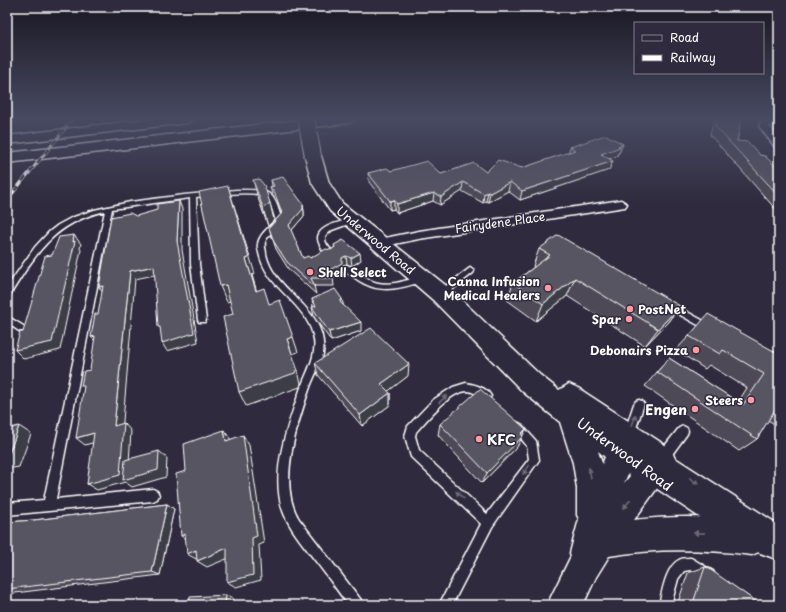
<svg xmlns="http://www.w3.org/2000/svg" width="786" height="612" font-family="'Playpen Sans',sans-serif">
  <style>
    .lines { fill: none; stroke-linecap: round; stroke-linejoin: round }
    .lane-casing { stroke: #fff; stroke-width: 3 }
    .street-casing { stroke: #fff; stroke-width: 3 }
    .secondary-casing { stroke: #fff; stroke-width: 3 }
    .highway-casing { stroke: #fff; stroke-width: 3 }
    .lane { fill: #2f2a3d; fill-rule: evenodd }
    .street { fill: #2f2a3d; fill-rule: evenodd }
    .secondary { fill: #2f2a3d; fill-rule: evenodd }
    .highway { fill: #2f2a3d; fill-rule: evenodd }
    .rail-casing { stroke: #fff; stroke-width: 3 }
    .rail { stroke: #2f2a3d; stroke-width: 2; stroke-dasharray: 6; stroke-linecap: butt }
    .secondary-bridge-casing { stroke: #fff; stroke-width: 18; stroke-linecap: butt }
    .secondary-bridge { stroke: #2f2a3d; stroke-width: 16 }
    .wall { fill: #4d4956; stroke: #fff }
    .shaded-wall { fill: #3e3c46; stroke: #fff }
    .building { fill: #595564; stroke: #fff }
    .oneway { fill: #6d6a77 }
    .poi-dot { fill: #ff9aa2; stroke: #2f2a3d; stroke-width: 1.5 }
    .labels { text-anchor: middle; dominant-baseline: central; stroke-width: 3; stroke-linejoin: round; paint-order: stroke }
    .street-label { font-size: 12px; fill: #fff; stroke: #2f2a3d }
    .poi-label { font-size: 12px; font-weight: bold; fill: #fff; stroke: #2f2a3d; text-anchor: end }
    .near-poi-label { font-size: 14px; font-weight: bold; fill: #fff; stroke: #2f2a3d; text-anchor: end }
    .near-street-label { font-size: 14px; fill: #fff; stroke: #2f2a3d }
  </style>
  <rect width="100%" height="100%" fill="#2f2a3d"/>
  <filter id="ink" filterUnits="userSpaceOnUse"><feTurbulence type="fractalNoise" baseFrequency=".025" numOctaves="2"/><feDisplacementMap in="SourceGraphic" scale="8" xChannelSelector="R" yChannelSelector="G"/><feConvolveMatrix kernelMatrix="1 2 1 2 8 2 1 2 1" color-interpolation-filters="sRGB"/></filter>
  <g filter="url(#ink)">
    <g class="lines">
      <defs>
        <path id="lane" d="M236 190C269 190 273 188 282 221 277 228 269 233 265 242 264 246 266 250 266 254 274 293 329 308 323 354 322 362 313 378 310 387 297 424 277 484 299 519L361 600 362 605H348C337 590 326 574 314 559 303 544 289 528 283 511 270 474 287 427 299 393 305 374 319 355 313 335 305 302 266 288 259 253 259 251 257 247 258 244 259 235 269 227 276 221L270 202 265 195C243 191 219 195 196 197L199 264 206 320 205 322H199L198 320 191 264 190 198 112 209 56 499 153 489 157 491 159 495 157 499 153 501 7 515V503L44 500 105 211C54 223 36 253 10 295L7 296V287L35 247 49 232 58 225 71 218 94 210 130 202 184 195Z
          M352 219 355 221 354 222 332 230 325 236C324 244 330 248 335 254L331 256C326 255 322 250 320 245 310 227 340 222 352 219Z
          M347 265C355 268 361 275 368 279 385 289 404 281 421 276L425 279 424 281C405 287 384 294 365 284 358 281 351 275 344 270L343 268 344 266Z
          M470 268 474 271 473 273 444 296H438L437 294 438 292Z
          M669 302 713 326 714 328 713 330H707L666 307 665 305Z
          M7 316 25 327 26 329 25 331H19L7 323Z
          M466 383C475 385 486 387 491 396L489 399 486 400C479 398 475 391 467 391 449 392 428 419 416 432L415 436 419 450 487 514 529 459 527 446 512 427 513 424 517 422 521 424 536 441 539 460 492 527 452 605H439L481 524 411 457 405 436 408 426 433 400 453 387Z
          M639 400 642 401 644 404 633 437 629 439 625 437 624 434 634 404 636 401Z
          M683 426 687 428 688 431 687 434 668 460 664 461 660 460 659 456 660 452 679 428Z
          M691 558 713 571 715 575 713 579 709 581 690 570 684 571 678 579 671 605H659C662 593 666 566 679 560 682 558 687 558 691 558Z"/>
        <path id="street" d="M763 119H772L769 126 779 138V148L775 147 759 126Z
          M621 200 627 204 625 207 419 239 380 247 375 246 373 243 375 240 380 239 419 231Z
          M661 449 779 525V560L744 547 644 480 641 473 644 466 653 464 651 459 654 452Z"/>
        <path id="secondary" d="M313 151 318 153 321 156 329 183 342 203 449 288 540 375 559 390 569 384 578 388 671 449 675 459 671 469 634 520C669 516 731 514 763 528L768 539 763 550 752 555C704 549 657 548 609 556L596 577 583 605H547L571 556 570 553 579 519 577 515V488L573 463 560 422 522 391 433 300 330 211 312 183 305 156 308 153ZM598 451 605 457 602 464V463ZM628 474 630 476 624 483Z"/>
        <path id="highway" d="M148 119H194L187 123 7 144V136Z
          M309 119H356L349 123 7 163V153Z"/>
      </defs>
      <use href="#lane" class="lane-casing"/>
      <use href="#street" class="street-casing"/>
      <use href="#secondary" class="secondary-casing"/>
      <use href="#highway" class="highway-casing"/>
      <use href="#lane" class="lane"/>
      <use href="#street" class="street"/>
      <use href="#secondary" class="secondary"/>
      <use href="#highway" class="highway"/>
      <defs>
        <path id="rail" d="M7 200 73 119"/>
      </defs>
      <use href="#rail" class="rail-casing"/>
      <use href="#rail" class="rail"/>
      <defs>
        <path id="secondary-bridge" d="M306 119 313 156"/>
      </defs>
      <use href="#secondary-bridge" class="secondary-bridge-casing"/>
      <use href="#secondary-bridge" class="secondary-bridge"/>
    </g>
    <path class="wall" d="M714 119H741L737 141 760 155 779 170V213L710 135Z
      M623 144 619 153H618L617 156 608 159 613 161 609 170 520 200 508 191 488 202 486 201 483 203 462 191 440 205 433 201 397 213 394 209 390 210 369 182 368 173 391 171 441 174 486 172 522 168 568 153 570 147Z
      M253 180 274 220 268 226 258 198Z
      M271 180 303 204 304 212V216L291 231 303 258H310L331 250 335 247 334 245 361 260 352 266 347 264 343 265V271L332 277 333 278 334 286H314L316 294 289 270 276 249 269 228 281 214 277 202 272 194 270 187 272 186Z
      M539 249 680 306 667 323 645 346 567 296 536 321 507 300 513 283 534 267 533 266Z
      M312 299 343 305 361 331 331 341 314 317 312 307H313Z
      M689 336 779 354V427L768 420 757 439 739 451 645 386 669 358 738 402 747 388 709 365 705 369 676 350Z
      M315 363 408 376 388 391 390 393V405L362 426 318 375Z
      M440 424 526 429 517 447 482 483 438 435Z
      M167 504 174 509 160 575 7 594V522L34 520Z
      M705 567 761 605H677L688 573Z"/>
    <path class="shaded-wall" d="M623 144 619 153H618L617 156 597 163 601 154Z
      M613 161 609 170 520 200 522 191Z
      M463 182 462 191 440 205 441 197Z
      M510 182 508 191 488 202 490 193Z
      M228 186 255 274 252 275 261 306 256 291 246 259Z
      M488 192 486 201 483 203 484 194Z
      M434 193 433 201 397 213V204Z
      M394 200V209L390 210V201Z
      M179 201 182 209V250L198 342 167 351 162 343 177 241Z
      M270 203 274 220 268 226 263 208Z
      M303 204 304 212V216L290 232 289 225Z
      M74 235 81 244 80 248 81 250 60 350 24 359 15 350 73 242Z
      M360 253 361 260 352 266 351 258Z
      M346 256 347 264 343 265V271L330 278 326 272 342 258Z
      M154 266 159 274 135 279 122 433 114 426 130 271Z
      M575 278 567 296 536 321 543 304Z
      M226 285 232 300 227 302 220 286Z
      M103 286 105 296 99 287Z
      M342 299 344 308 340 302Z
      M680 306 667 323 645 346 658 329Z
      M361 322V331L331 341 329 332Z
      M95 336 99 345 91 337Z
      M293 337 298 352 292 354 287 339Z
      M409 364 408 376 382 396 381 384Z
      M297 368 301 383 300 387 246 406 239 392Z
      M390 393V405L362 426 360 415Z
      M124 423 131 431 128 479 159 451 167 458 166 477 132 487 125 482 97 490 87 484Z
      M19 426 31 434 19 467 7 469V459Z
      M526 429 517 447 482 483 487 473Z
      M224 430 231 440 226 441Z
      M94 433 102 440 85 445 76 438Z
      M243 435 249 445 264 543 259 545 261 580 236 587 227 582Z
      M167 504 174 509 160 575 152 572Z
      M185 534 191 543 181 536Z
      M227 548 236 555 207 567 197 561Z
      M196 550 198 560 187 554Z
      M226 595 233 598 232 605H225Z"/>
    <path class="building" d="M717 119H741L737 141 748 142 760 155 765 156 779 170V196L715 126Z
      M606 135 623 144 618 146 620 147 601 154 613 161 522 191 510 182 490 193 488 192 484 194 463 182 441 197 434 193 397 204 394 200 390 201 368 173 387 168 391 171 427 161 441 174 474 163 486 172 498 160 522 168 575 150 570 147Z
      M283 177 303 204V209L289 225 303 258 308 256 310 258 326 249 331 250 335 247 334 245 343 240 360 253 351 258 346 256 342 258V263L326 272 333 278H311L315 287 287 262 274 242 269 228 282 213 275 194 270 187 274 186 271 180Z
      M259 179 264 185 270 203 263 208 253 180Z
      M228 186 249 258 246 259 256 291 264 288 269 304 280 300 293 337 287 339 297 368 295 373 239 392 223 317 233 314 226 285 220 286 199 192Z
      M179 201 177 241 194 333 162 343 160 327H158L154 266 130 271 114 426 124 423 120 475 87 484 94 433 76 438 84 386H81L84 371 90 370 95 336 91 337 95 314H98L103 286 99 287 111 217 130 213 136 216 157 210V204Z
      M74 235 73 242 75 241 52 342 15 350 20 332H23L45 256 52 255 59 237Z
      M558 235 680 306 658 329 575 278 543 304 513 283 550 255 539 249Z
      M335 289 342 299 340 302 361 322 329 332 312 307 316 306 312 299Z
      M708 314 779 354V403L757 439 657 372 669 358 743 405 764 374 723 350 720 354 689 336Z
      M371 328 409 364 381 384 390 393 360 415 315 363Z
      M480 389 526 429 521 434 523 436 487 473 440 424Z
      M19 426 7 459V429Z
      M224 430 226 441 243 435 257 536 252 538 253 575 227 582V548L197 561 196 550 187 554 185 534 181 536 176 474 186 471 184 444Z
      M159 451 158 470 123 480 125 460Z
      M167 504 152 572 7 589V522L34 520Z
      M705 567 708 568 761 605H700L694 600Z
      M226 595 225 605H189L190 597Z"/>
    <defs><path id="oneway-solid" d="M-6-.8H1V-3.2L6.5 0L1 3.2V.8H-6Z"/></defs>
    <g class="oneway">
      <use href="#oneway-solid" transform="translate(443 399) rotate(-44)"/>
      <use href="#oneway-solid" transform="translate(634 420) rotate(-71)"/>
      <use href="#oneway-solid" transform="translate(526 470) rotate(126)"/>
      <use href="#oneway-solid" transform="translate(590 473) rotate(-101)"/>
      <use href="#oneway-solid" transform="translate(694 481) rotate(34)"/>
      <use href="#oneway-solid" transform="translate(460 495) rotate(-137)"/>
      <use href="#oneway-solid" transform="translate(627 504) rotate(127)"/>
      <use href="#oneway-solid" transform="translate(699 533) rotate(-179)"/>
    </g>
  </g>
  <linearGradient id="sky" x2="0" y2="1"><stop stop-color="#1a1722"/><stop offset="0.58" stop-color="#474a62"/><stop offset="1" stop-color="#474a62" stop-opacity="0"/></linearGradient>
  <rect width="786" height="205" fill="url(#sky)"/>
  <g class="poi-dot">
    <circle cx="310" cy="272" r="4"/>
    <circle cx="548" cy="288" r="4"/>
    <circle cx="630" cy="309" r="4"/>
    <circle cx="629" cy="319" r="4"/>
    <circle cx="696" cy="350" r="4"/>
    <circle cx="751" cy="400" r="4"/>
    <circle cx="695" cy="409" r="4"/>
    <circle cx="479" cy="439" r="4"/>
  </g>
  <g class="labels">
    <g class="street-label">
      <text transform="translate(500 222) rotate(-8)">Fairydene Place</text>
      <text transform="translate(376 240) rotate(40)">Underwood Road</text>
    </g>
    <g class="poi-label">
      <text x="318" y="272" text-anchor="start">Shell Select</text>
      <text x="540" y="281">Canna Infusion<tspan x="540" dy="14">Medical Healers</tspan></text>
      <text x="638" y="309" text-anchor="start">PostNet</text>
      <text x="621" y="319">Spar</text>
      <text x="688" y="350">Debonairs Pizza</text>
      <text x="743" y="400">Steers</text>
    </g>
    <g class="near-poi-label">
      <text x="687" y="409">Engen</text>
      <text x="487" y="439" text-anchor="start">KFC</text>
    </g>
    <g class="near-street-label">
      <text transform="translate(625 454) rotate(36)">Underwood Road</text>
    </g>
  </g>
  <rect width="786" height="612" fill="none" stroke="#2f2a3d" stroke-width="24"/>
  <rect x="12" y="12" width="762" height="588" fill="none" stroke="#fff" stroke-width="1.5" filter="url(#ink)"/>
  <rect x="634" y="22" width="130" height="52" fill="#2f2a3d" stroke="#827f8b"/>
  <rect x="642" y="35" width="20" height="6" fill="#2f2a3d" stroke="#827f8b"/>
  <text x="670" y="42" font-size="12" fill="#ffffff">Road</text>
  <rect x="642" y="55" width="20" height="6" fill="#ffffff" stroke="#827f8b"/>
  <text x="670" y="62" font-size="12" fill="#ffffff">Railway</text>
</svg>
